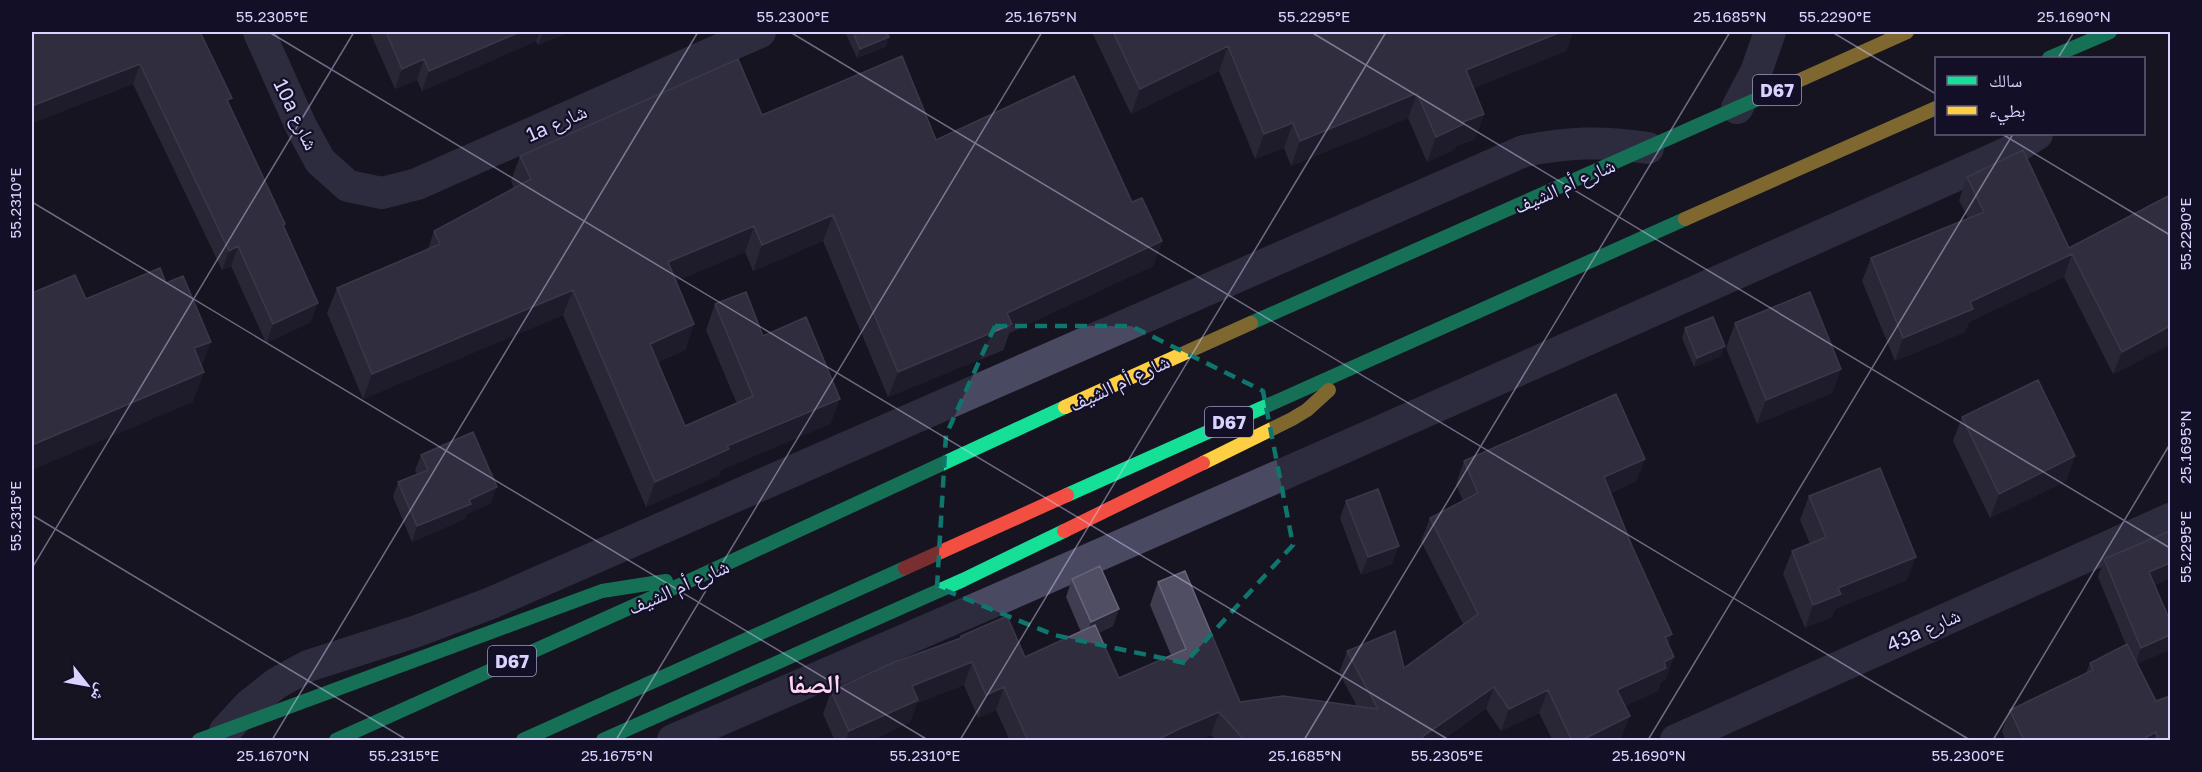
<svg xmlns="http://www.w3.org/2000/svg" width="2202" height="772" font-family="'Golos Text','Noto Naskh Arabic',sans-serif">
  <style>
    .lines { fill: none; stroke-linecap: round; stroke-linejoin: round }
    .street { stroke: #4a4962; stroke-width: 32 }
    .fast { stroke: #16e098; stroke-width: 14 }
    .slow { stroke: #ffcf43; stroke-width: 14 }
    .jam { stroke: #f24e42; stroke-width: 14 }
    .wall { fill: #403d50 }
    .shaded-wall { fill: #282635 }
    .building { fill: #504e63; stroke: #66637b; stroke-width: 1.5 }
    .marked { fill: none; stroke: #0f766e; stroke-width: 4.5; stroke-dasharray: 12 8; stroke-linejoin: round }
    .ticks { fill: none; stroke: #d9d4ff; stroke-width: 1.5; stroke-opacity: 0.45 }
    .labels { text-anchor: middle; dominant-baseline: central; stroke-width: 4.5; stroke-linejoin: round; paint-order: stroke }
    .shield { fill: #130f26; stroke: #9e99be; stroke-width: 1.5 }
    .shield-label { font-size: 18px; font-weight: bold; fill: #d9d4ff }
    .street-label { font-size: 20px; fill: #d9d4ff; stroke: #130f26 }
    .district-label { font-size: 26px; font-weight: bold; fill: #ffd6f0; stroke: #130f26 }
    .neatline { fill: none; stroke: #d9d4ff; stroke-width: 2 }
    .ticks-label { font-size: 15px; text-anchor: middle; fill: #d9d4ff }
  </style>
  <rect width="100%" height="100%" fill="#161421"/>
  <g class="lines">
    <path class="street" d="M259 32 301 126 320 161 348 186 382 193 417 184 760 32
      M1737 108 1756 72 1770 32
      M225 731 249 705 277 683 308 666 417 631 491 603 1524 151C1568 142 1603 141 1648 148
      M673 740C1120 548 1564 350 2009 152L2037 134
      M1676 740 2170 519"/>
    <path class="fast" d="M2049 58 2110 32
      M1251 323 1771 93
      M1067 495 1685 219
      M199 740 602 591 666 581
      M336 740 689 581 1065 407
      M523 740 905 568
      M603 740 963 580 1064 531"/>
    <path class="slow" d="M1771 93 1907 32
      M1685 219 1936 108
      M1065 407 1251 323
      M1203 463 1292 419 1307 410 1329 390"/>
    <path class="jam" d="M1064 531 1203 463
      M905 568 1067 495"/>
  </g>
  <path class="wall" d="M200 32 229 105 284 228 311 322 266 343 231 266 222 270 133 84 32 123Z
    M370 32H570L538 45 536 41 422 91 417 80 395 89Z
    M845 32H886L889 37 885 47 857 58Z
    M1092 32H1573L1566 51 1473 88 1484 114 1475 139 1456 146 1455 149 1427 162 1408 118 1291 166 1284 148 1255 159 1219 71 1131 114Z
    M762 115 936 140 1132 202 1162 241 1153 266 1009 333 1003 350 888 397 823 241 753 271 745 252 676 281 694 324 685 350 658 362 685 426 737 404 706 330 715 304 763 336 840 399 830 424 721 470 719 475 646 507 563 315 363 399 327 313 337 288 428 249 434 231 514 189 511 181 520 156Z
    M1967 177 2069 248 2170 195V345L2113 374 2064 277 1969 322 1965 332 1895 361 1862 281 1871 258 1968 219 1959 200Z
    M1735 323 1841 369 1832 393 1757 424 1726 348Z
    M1685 328 1721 356 1694 367 1682 338Z
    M1962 417 2075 456 2066 481 1990 518 1953 441Z
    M421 455 491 503 467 514 465 519 412 542 393 497 398 482 417 474 415 470Z
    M1645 459 1636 481 1611 493 1632 546 1672 634 1668 644 1666 680 1661 682 1658 691 1625 706 1621 739 1618 741H1553L1539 713 1501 731 1486 709 1441 741H1216L1211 735 1197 741H1010L996 710 978 718 964 685 917 703 910 722 870 741H835L823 714 831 691 960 639 961 636 1025 657 1081 632 1066 597 1072 579 1113 626 1098 633 1119 678 1171 655 1150 605 1158 582 1240 702 1357 706 1339 673 1347 651 1404 668 1463 624 1421 541 1430 518 1463 501 1456 484 1464 461Z
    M1809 496 1907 580 1835 609 1832 617 1805 628 1783 574 1792 551 1810 544 1800 520Z
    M1346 501 1392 564 1361 575 1340 518Z
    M2104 559 2170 578 2155 585 2169 650 2137 664 2170 741H2006L2002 731 2010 710 2086 673 2090 663 2126 645 2098 577Z"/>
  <path class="shaded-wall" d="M520 32H540L536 41 422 91 429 71Z
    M543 32H570L538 45Z
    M1561 32H1573L1566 51 1457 95 1466 70Z
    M889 37 885 47 857 58 860 49Z
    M1228 46 1219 71 1131 114 1140 89Z
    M424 59 417 80 395 89 402 69Z
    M140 64 133 84 32 123V106Z
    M1417 93 1408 118 1291 166 1300 141Z
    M1484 114 1475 139 1456 146 1455 149 1427 162 1436 137 1463 122Z
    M1293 123 1284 148 1255 159 1264 134Z
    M833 215 823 241 753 271 762 245Z
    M754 226 745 252 659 288 668 262Z
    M1162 241 1153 266 1009 333 1003 350 888 397 898 372 1007 313Z
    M238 246 231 266 222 270 229 251Z
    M2072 254 2064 277 1969 322 1965 332 1895 361 1903 338 1970 302Z
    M573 290 563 315 363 399 372 374Z
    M318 303 311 322 266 343 273 324Z
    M694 324 685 350 640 369 650 344Z
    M2170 326V345L2113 374 2122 352Z
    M211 342 200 371 194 348Z
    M1725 346 1721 356 1694 367 1697 358Z
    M1841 369 1832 393 1757 424 1766 400Z
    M204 372 193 402 32 470V445Z
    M840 399 830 424 721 470 719 475 646 507 655 482 727 446Z
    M2075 456 2066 481 1990 518 1999 494Z
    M1645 459 1636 481 1596 499 1604 477Z
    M497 487 491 503 467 514 465 519 412 542 417 526Z
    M1399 546 1392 564 1361 575 1368 557Z
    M1916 557 1907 580 1835 609 1832 617 1805 628 1813 605 1838 588Z
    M2170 563V578L2143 590 2149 572Z
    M1119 609 1113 626 1085 640 1091 622Z
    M1672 634 1664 657 1665 637Z
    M2170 635V647L2169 650 2135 665 2141 648Z
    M1674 657 1666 680 1661 682 1658 691 1609 713 1617 690 1664 662Z
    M972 662 964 685 917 703 910 722 870 741H846L849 731 912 686Z
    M1004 687 996 710 978 718 986 695Z
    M1494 687 1486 709 1441 741H1421L1422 737Z
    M1548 690 1539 713 1501 731 1509 709Z
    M1219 712 1211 735 1197 741H1155L1177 730Z
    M1630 716 1621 739 1618 741H1580Z
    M2156 732 2153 741H2139Z"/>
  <path class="building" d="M32 32H200L232 98 227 100 285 224 283 225 318 303 273 324 238 246 229 251 140 64 32 106Z
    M386 32H520L429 71 424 59 402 69Z
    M853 32H886L889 37 860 49Z
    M1113 32H1561L1466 70 1484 114 1463 122 1464 124 1436 137 1417 93 1300 141 1293 123 1264 134 1228 46 1140 89Z
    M902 56 936 140 1074 76 1132 202 1142 198 1162 241 1007 313 1012 324 898 372 833 215 762 245 754 226 668 262 694 324 650 344 685 426 753 396 715 304 746 292 763 336 806 317 840 399 727 446 729 449 655 482 573 290 372 374 337 288 440 244 434 231 531 179 520 156 738 59 762 115Z
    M2023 150 2069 248 2170 195V326L2122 352 2072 254 1970 302 1973 309 1903 338 1871 258 1984 212 1967 177Z
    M160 268 166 283 183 276 211 342 194 348 204 372 32 445V293L75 275 86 299Z
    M1810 292 1841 369 1766 400 1735 323Z
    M1713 317 1725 346 1697 358 1685 328Z
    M2038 380 2075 456 1999 494 1962 417Z
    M1616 394 1645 459 1604 477 1632 546 1672 634 1665 637 1674 657 1664 662 1666 668 1617 690 1630 716 1580 741H1572L1548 690 1509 709 1494 687 1422 737 1425 741H1245L1219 712 1177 730 1155 741H1028L1004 687 986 695 972 662 912 686 918 700 849 731 831 691 892 663 961 638V636L1007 616 1025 657 1095 625 1119 678 1186 649 1158 582 1185 571 1240 702 1283 696 1378 709 1347 651 1395 631 1404 668 1478 614 1430 518 1478 493 1464 461Z
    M473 432 497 487 469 500 471 504 417 526 398 482 428 470 421 455Z
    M1880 468 1916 557 1838 588 1841 594 1813 605 1792 551 1826 537 1809 496Z
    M1378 489 1399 546 1368 557 1346 501Z
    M2170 531V563L2149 572 2170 621V635L2141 648 2104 559Z
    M1100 566 1119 609 1091 622 1072 579Z
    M2127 644 2156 701 2170 696V741H2159L2156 732 2139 741H2024L2010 710 2093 670 2090 663Z"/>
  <path d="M0 0H2202V772H0ZM995 326H1131L1263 391 1293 545 1185 663 1054 635 937 587 946 435Z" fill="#161421" fill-opacity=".55" fill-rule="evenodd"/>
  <path class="marked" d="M995 326H1131L1263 391 1293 545 1185 663 1054 635 937 587 946 435Z"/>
  <path class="ticks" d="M269 32 1449 740M790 32 1970 740M1311 32 2170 548M1832 32 1936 94M2058 58 2074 32M2002 134 2170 235M32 202 928 740M32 515 407 740M32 568 354 32M272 740 698 32M616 740 1042 32M960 740 1386 32M1304 740 1730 32M1648 740 2013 134M1993 740 2170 444"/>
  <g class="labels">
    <g class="shield">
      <rect x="1753" y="75" width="48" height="30" rx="4.5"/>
      <rect x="1205" y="407" width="48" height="30" rx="4.5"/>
      <rect x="488" y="646" width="48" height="30" rx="4.5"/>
    </g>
    <g class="shield-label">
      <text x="1777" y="90">D67</text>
      <text x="1229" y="422">D67</text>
      <text x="512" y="661">D67</text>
    </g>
    <g class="street-label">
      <text transform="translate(297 114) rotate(64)">10a شارع</text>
      <text transform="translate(556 122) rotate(-24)">1a شارع</text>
      <text transform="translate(1564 185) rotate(-24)">شارع أم الشيف</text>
      <text transform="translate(1119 382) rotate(-25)">شارع أم الشيف</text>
      <text transform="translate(678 586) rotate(-24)">شارع أم الشيف</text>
      <text transform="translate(1923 629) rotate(-24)">43a شارع</text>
    </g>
    <g class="district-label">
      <text x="814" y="683">الصفا</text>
    </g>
  </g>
  <rect width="2202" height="772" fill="none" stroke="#130f26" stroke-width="66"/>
  <rect x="1935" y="57" width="210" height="78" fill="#130f26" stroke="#625e7d" stroke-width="1.5"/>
  <rect x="1947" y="76" width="30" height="9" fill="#16e098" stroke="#625e7d" stroke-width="1.5"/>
  <text x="1989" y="87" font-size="18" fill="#d9d4ff">سالك</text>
  <rect x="1947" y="106" width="30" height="9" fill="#ffcf43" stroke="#625e7d" stroke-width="1.5"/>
  <text x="1989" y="117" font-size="18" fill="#d9d4ff">بطيء</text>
  <g transform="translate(87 685) rotate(121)" stroke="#130f26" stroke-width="4.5" paint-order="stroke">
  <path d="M0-4.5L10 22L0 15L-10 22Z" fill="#d9d4ff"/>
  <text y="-9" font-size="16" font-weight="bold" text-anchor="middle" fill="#d9d4ff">ش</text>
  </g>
  <rect x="33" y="33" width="2136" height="706" class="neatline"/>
  <g class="ticks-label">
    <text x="272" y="22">55.2305°E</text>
    <text x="793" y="22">55.2300°E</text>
    <text x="1041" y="22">25.1675°N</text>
    <text x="1314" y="22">55.2295°E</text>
    <text x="1730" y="22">25.1685°N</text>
    <text x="1835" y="22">55.2290°E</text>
    <text x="2074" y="22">25.1690°N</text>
    <text transform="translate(16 203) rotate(-90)" y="5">55.2310°E</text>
    <text transform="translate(2186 234) rotate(-90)" y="5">55.2290°E</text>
    <text transform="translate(2186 447) rotate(-90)" y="5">25.1695°N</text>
    <text transform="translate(16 516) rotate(-90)" y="5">55.2315°E</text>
    <text transform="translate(2186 547) rotate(-90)" y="5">55.2295°E</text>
    <text x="273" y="761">25.1670°N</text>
    <text x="404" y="761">55.2315°E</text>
    <text x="617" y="761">25.1675°N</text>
    <text x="925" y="761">55.2310°E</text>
    <text x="1305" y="761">25.1685°N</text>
    <text x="1447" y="761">55.2305°E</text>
    <text x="1649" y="761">25.1690°N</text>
    <text x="1968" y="761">55.2300°E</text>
  </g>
</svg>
